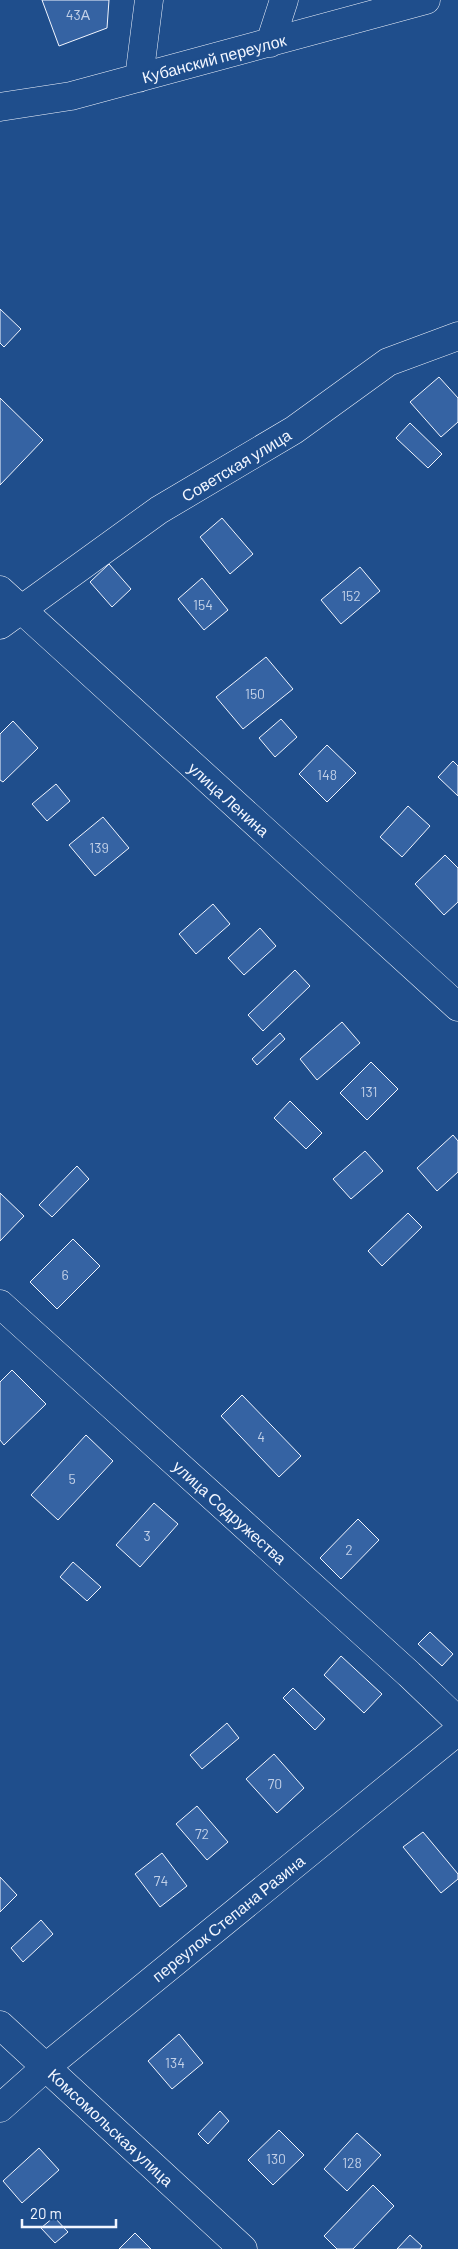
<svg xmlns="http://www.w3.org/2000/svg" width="458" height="2249" font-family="Barlow,sans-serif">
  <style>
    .building { fill: #3563a3; stroke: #f2f6ff }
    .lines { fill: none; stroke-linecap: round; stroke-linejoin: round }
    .minor-casing { stroke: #f2f6ff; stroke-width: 29 }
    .minor { stroke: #1f4e8c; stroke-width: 28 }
    .labels { text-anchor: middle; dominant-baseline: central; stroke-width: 4; stroke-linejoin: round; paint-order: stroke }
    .number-label { font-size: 14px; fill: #c3d1e8 }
    .street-label { font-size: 16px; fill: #f2f6ff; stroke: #1f4e8c }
  </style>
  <rect width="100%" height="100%" fill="#1f4e8c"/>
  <path class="building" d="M42 0H109L107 28 59 46Z
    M0 309 21 329 4 347 0 343Z
    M439 377 458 398V422L441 437 410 402Z
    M0 398 43 440 0 485Z
    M410 423 442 454 428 468 396 438Z
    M222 518 253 554 230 574 200 537Z
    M109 564 131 589 112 607 90 582Z
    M360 567 380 591 341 624 321 600Z
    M202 578 228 610 204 630 178 599Z
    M266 657 293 689 243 729 216 697Z
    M281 719 297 737 275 757 259 738Z
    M13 721 38 748 3 782 0 780V734Z
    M327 745 356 773 327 802 299 774Z
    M453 761 458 766V796L438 777Z
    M56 784 70 801 47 821 32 804Z
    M408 806 430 826 402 857 380 837Z
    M103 817 129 848 95 876 69 845Z
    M445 855 458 868V902L444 915 415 884Z
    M213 904 230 924 196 954 179 934Z
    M260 928 276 946 244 975 228 958Z
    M295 970 310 986 263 1031 248 1015Z
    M342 1022 360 1043 317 1080 300 1059Z
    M280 1033 285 1039 257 1065 252 1059Z
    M371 1062 398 1089 367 1120 340 1093Z
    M290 1101 322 1133 306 1149 274 1118Z
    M453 1135 458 1141V1172L437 1191 417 1168Z
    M365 1151 383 1171 351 1199 333 1179Z
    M77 1166 89 1179 52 1217 39 1205Z
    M0 1193 24 1216 0 1241Z
    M408 1213 422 1227 382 1266 368 1251Z
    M73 1239 100 1266 57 1309 30 1282Z
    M12 1370 46 1404 4 1445 0 1440V1382Z
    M242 1395 301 1456 279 1477 221 1416Z
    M86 1435 113 1461 58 1520 31 1495Z
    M154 1503 178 1524 140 1567 116 1545Z
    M358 1519 379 1540 341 1579 320 1558Z
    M73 1562 101 1587 87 1601 60 1577Z
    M430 1632 453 1654 442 1666 418 1644Z
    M341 1656 382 1694 364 1713 324 1675Z
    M293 1688 325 1719 315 1730 283 1698Z
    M227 1723 239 1738 202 1769 190 1755Z
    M274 1754 304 1788 277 1813 246 1779Z
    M197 1806 228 1842 207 1860 176 1824Z
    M423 1832 458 1874V1879L441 1893 403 1847Z
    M162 1853 187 1886 160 1907 135 1874Z
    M0 1877 17 1895 0 1912Z
    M41 1920 53 1934 23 1962 11 1948Z
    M179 2034 203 2063 172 2089 148 2061Z
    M220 2111 229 2121 208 2144 198 2134Z
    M279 2130 304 2155 273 2185 248 2160Z
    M357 2133 381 2155 347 2191 324 2169Z
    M39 2148 59 2170 22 2203 3 2181Z
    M373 2185 394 2206 353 2249H337L324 2236Z
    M54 2217 68 2232 55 2243 41 2228Z
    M135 2233 151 2249H119Z
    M410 2235 422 2246 420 2249H397Z"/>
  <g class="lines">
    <defs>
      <path id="minor" d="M270 43 284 0
        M139 78 149 0
        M0 107 71 96 426 0
        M0 590 458 1007
        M0 625 159 510 294 430 388 362 458 336
        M0 1304 409 1674 458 1721
        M0 2025 243 2249
        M0 2108 46 2067 458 1731"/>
    </defs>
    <use href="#minor" class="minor-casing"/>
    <use href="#minor" class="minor"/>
  </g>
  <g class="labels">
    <g class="number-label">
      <text x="78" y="14">43А</text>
      <text x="351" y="595">152</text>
      <text x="203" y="604">154</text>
      <text x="255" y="693">150</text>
      <text x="327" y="774">148</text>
      <text x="99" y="847">139</text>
      <text x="369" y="1091">131</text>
      <text x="65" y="1274">6</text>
      <text x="261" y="1436">4</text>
      <text x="72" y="1478">5</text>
      <text x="147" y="1535">3</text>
      <text x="349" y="1549">2</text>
      <text x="275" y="1783">70</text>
      <text x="202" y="1833">72</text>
      <text x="161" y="1880">74</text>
      <text x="175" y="2062">134</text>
      <text x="276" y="2158">130</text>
      <text x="352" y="2162">128</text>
    </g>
    <g class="street-label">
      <text transform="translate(214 58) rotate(-15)">Кубанский переулок</text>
      <text transform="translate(236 465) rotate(-31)">Советская улица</text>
      <text transform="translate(229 799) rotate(42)">улица Ленина</text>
      <text transform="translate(230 1512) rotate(42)">улица Содружества</text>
      <text transform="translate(228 1918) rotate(-39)">переулок Степана Разина</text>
      <text transform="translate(111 2127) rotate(43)">Комсомольская улица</text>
    </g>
  </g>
  <path d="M22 2219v8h94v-8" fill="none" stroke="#f2f6ff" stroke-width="2.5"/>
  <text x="30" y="2219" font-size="15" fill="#f2f6ff" stroke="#1f4e8c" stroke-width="4" paint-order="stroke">20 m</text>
</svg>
